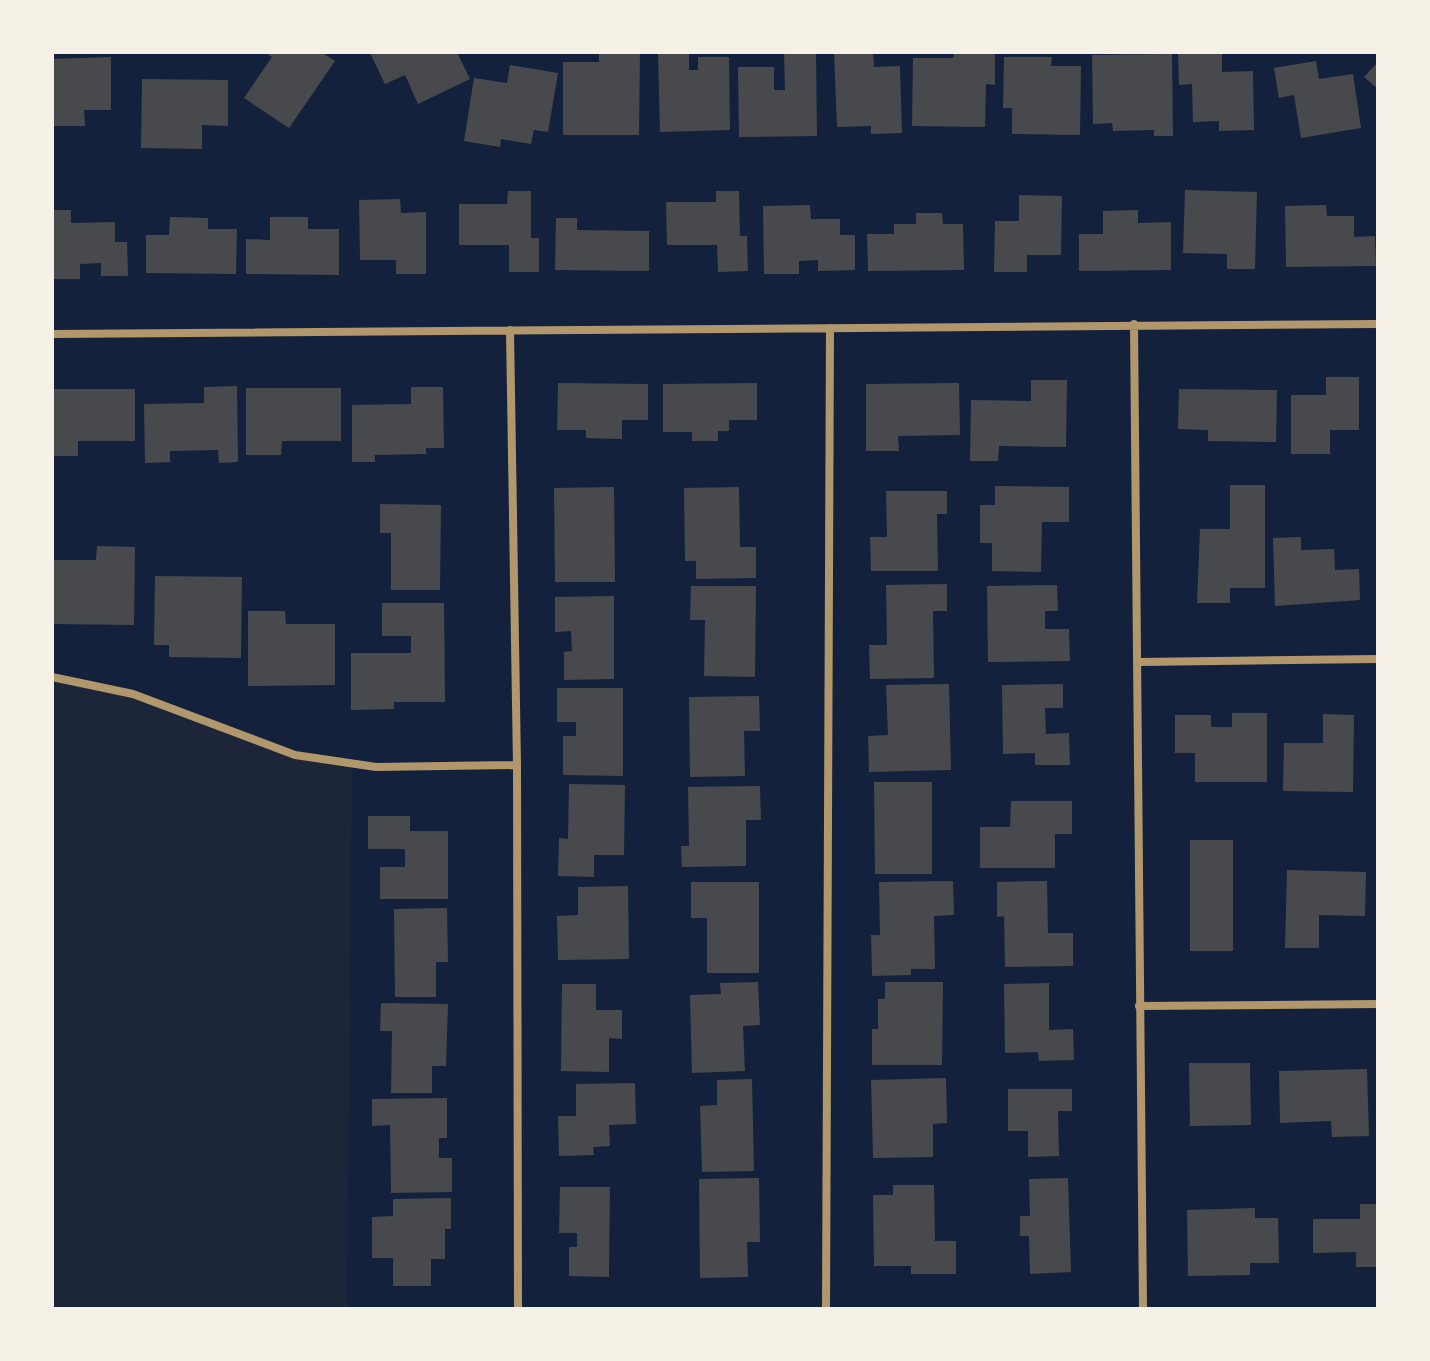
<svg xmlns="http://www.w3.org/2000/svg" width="1430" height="1361" font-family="'Work Sans',sans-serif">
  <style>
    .green { fill: #1d2539 }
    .building { fill: #48494c }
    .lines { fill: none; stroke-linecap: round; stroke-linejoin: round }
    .minor { stroke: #b1986c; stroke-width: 8 }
  </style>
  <rect width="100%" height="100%" fill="#14213d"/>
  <path class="green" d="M52 677 133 694 295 755 352 763 347 1309H52Z"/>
  <path class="building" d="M265 52H321L335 61 289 128 244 98 272 57Z
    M372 52H457L470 79 418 104 405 75 385 84 370 53Z
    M599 52H640L639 135H563V62H599Z
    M689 52V70H698V57H729L730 130 660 132 658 53Z
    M834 52H873L874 67 900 66 902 133 871 134V126L837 127Z
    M1178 52H1222V72L1253 71 1254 130 1219 131V121L1193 122 1192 84 1179 85Z
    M784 53H816L817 136 739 137 738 67H774V90H785Z
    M954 54H995V85L986 84 985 127 912 126 913 58H953Z
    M1172 54 1173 136H1154V130L1113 131 1112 123 1093 124 1092 55Z
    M111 57V110H84L85 126H52V59Z
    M1004 57H1052L1051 66H1081L1080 135 1012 134V108H1003Z
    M1316 61 1319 79 1353 74 1361 128 1301 138 1294 95 1279 98 1274 68Z
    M1378 62V89L1364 77Z
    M510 65 558 73 548 132 534 130 531 144 501 139 500 147 464 141 474 78 507 83Z
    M142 79 228 80V126L202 125V149L141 148Z
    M1185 190 1257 192 1255 269H1227V254L1183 253Z
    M508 191H531V238H539V272H509V245H459V204H507Z
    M716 191H739L740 236H747L748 271 718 272 717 245H667L666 202H716Z
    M1019 195 1062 196 1061 255H1027V272H994L995 221H1019Z
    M400 199 401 213 426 212V274H396V260H360L359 200Z
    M810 205 811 219H840V235H855V270L818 271V260L799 261V274H764L763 206Z
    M1326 205 1327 216H1354V237L1375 236 1376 266 1286 267 1285 206Z
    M52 210H71V223L115 222V242H127L128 276H101V263L80 264V279H52Z
    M1138 210V223L1171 222V270L1079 271V234H1103V211Z
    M916 213H942L943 224H963L964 270 868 271 867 234H894V224H916Z
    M170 217 208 218V229H237L236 274 146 273V235H169Z
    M270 217H308V229H339V275L246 274V239L270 240Z
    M556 218H577V230L649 231V271L555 270Z
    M1326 377H1359V430H1330V454H1291V395H1326Z
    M1031 380H1067L1066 447 999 446 998 461H970L971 400 1031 401Z
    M558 383 648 384V420H622V439L586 438V430H557Z
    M757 383V420H729V431H718V441H692V432H663V384Z
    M959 383 960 435 898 436 899 451H866V384Z
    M237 386 238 462 219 463 218 450 170 451V462L145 463 144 404 204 403V387Z
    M411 387H443L444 448H426V454L375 455V462H352V405L411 404Z
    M246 388H341V441H282L281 455H246Z
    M52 389H135V441H78V456H52Z
    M1179 389 1277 390 1276 442 1208 441V430L1178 429Z
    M1230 485H1265V588H1230V603H1197L1200 529H1230Z
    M995 486 1069 487V522H1042L1041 572 992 571V543H980V505H995Z
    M614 487 615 582H555L554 488Z
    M739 487 740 547H756V578L696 579V561H685L684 488Z
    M886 491H947V514H937L938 571H871L870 537H887Z
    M380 504 441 505 440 590H391V533H380Z
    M1301 537V550L1334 549 1335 570 1359 569 1360 600 1275 606 1273 538Z
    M97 546 135 547 134 625 52 624V560H96Z
    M155 576 242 577 241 658 169 657V645H154Z
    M947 584V611H933L934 678 870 679 869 645H887L886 585Z
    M1057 585 1058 611H1045V629H1069L1070 661 988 662 987 586Z
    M691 586H756L755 677 704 676 705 620H690Z
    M614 596V679L564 680V652L572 651 571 631 555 632V597Z
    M382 603H444L445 702H394V709L351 710V653H411V636H382Z
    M248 611H285L286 624H335V685L248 686Z
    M949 684 951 770 869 772 868 736 888 735 886 685Z
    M1063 684V708H1045L1046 734 1069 733 1070 765H1035V753L1003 754 1002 685Z
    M557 688H623V776L563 775V736H576V722H557Z
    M759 696 760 731H744L745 776 690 777 689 697Z
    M1232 713H1267V782H1195V753H1175V715H1211V727H1232Z
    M1323 714 1354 715 1353 792 1283 791 1284 743H1323Z
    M874 782H932V874H875Z
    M569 784 625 785 624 855H594V877L558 876 559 838 568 839Z
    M760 786 761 820H746V866L682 867 681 846H689L688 787Z
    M1011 801H1072V834H1055V868H980V827H1010Z
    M368 816H410V831H448V899H380V867H405V849H368Z
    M1190 840H1233V951H1190Z
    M1287 870 1366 872 1365 916 1319 915V948H1285Z
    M953 881 954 915 934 916 935 969H911V975L872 976 871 935H880L879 882Z
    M1047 881 1048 933H1073V966L1005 967 1004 916 997 917V882Z
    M691 882H759V973H707V918H691Z
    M628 886 629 959 558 960 557 916 578 915V887Z
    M447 908 448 962H436V997H395L394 909Z
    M758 982 760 1025 743 1026 745 1071 692 1073 690 995 721 994 720 983Z
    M885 982H943L942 1065H872V1029H878V999H885Z
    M1049 983V1030L1073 1029 1074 1060 1039 1061 1038 1052 1005 1053 1004 984Z
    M562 984H596V1010H622V1039L609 1038V1072L561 1071Z
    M381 1003 448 1004 446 1066H432V1093H391L392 1031H380Z
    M1189 1063H1250L1251 1125 1190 1126Z
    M1367 1069 1369 1136 1332 1137 1331 1121 1280 1123 1279 1071Z
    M946 1078 947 1123 933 1124V1157L873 1158 871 1080Z
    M752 1079 754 1171 702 1172 700 1106 717 1105V1080Z
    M635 1083 636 1124 609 1125 610 1146 593 1147 594 1155 559 1156 558 1116H576V1084Z
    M1008 1089H1072V1111H1058L1059 1156 1028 1157V1131H1008Z
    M447 1098V1138H439V1158H452V1192L391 1193 390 1125 372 1126V1099Z
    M759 1178 760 1242H747L748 1277 700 1278 699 1179Z
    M1068 1178 1071 1272 1030 1274 1029 1236H1020V1216H1030L1029 1179Z
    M893 1185H934L935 1241H956V1274H911V1266H874L873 1195H893Z
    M560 1187H610L609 1277 569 1276V1247H577V1233H559Z
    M451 1198V1229H445V1259H431V1286H393V1258H372V1217L393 1216V1199Z
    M1360 1204H1378V1267H1356V1252L1313 1253V1219H1360Z
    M1255 1208V1218H1278L1279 1263H1250V1275L1188 1276 1187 1210Z"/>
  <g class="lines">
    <path class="minor" d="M1134 324 1143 1309
      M510 330 517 765 518 1309
      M52 334 1378 324
      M1139 662 1378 659
      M52 677 133 694 295 755 376 767 517 765
      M1139 1006 1378 1004
      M826 1309 830 328"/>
  </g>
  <rect width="1430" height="1361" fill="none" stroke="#f6f1e7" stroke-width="108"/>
</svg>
